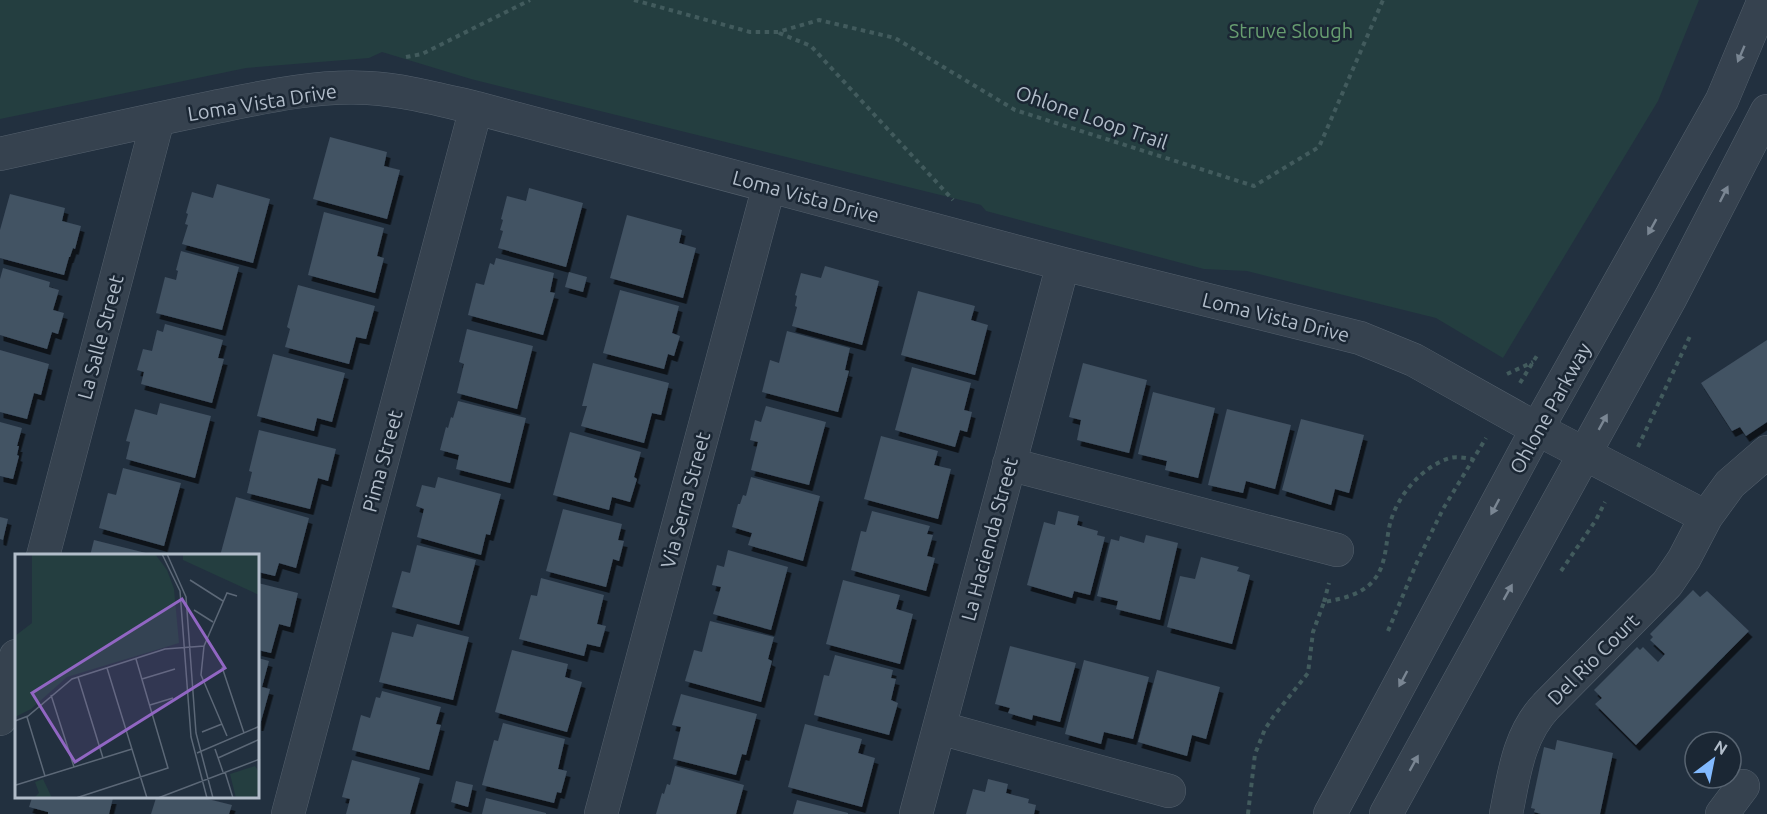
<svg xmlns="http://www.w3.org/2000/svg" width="1767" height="814" font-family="Ubuntu,sans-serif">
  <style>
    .green { fill: #243e40 }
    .building { fill: #425263; filter: url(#shadow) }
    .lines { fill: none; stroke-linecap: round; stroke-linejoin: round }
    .minor-casing { stroke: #54606d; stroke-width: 34 }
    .path { stroke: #425b5d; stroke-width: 4; stroke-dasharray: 4.5 4.5; stroke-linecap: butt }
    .minor { stroke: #36424f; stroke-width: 33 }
    .oneway { fill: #7a8693 }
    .labels { text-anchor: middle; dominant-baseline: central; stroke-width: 5; stroke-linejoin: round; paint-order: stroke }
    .park-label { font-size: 20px; fill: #679d70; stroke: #1b2734 }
    .street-label { font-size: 20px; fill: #b2bdca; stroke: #1b2734 }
    .inset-road { fill: none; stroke: #5c6877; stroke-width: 1.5 }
    .view { fill: #9166c3; fill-opacity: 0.15; stroke: #9166c3; stroke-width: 3 }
    .inset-edge { fill: none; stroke: #b2bdca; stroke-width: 3 }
  </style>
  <defs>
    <filter id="shadow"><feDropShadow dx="3.5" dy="6" stdDeviation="0" flood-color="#0009"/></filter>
  </defs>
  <rect width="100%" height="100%" fill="#22303f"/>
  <path class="green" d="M0 0H1699L1658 101 1503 358 1436 318 1247 271 1204 269 986 211 981 205 471 79 382 52 369 58 246 68 0 119Z"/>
  <path class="building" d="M330 137 387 152 384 166 400 170 387 219 313 199Z
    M217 184 270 199 253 263 182 244 188 225 185 224 188 214 186 213 192 192 213 198Z
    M529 188 583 203 566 267 498 248 503 231 500 230 503 220 501 219 507 196 526 201Z
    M10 194 65 208 62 221 81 226 75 249 73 248 70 257H69L64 275 0 258V230Z
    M324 212 384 228 377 256 384 258 375 293 308 275Z
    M627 215 682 230 679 243 696 248 683 298 610 278Z
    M181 251 239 267 222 330 156 313 165 277 176 280 178 271 176 270Z
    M496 258 554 273 550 292 555 293 543 335 468 315 476 283 484 285 490 263 494 265Z
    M825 266 879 281 862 345 792 326 797 307 795 306 797 296 795 295 801 273 821 278Z
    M3 268 50 282 49 287 59 290 53 310 64 313 58 334 52 332 47 349 0 335V279Z
    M569 272 587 277 583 292 565 287Z
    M298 285 375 306 366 339 356 337 349 364 285 347 290 329 287 327Z
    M620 290 679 306 672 333 680 336 674 356 668 354 664 369 603 353Z
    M918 291 975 306 971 320 988 325 975 375 901 355Z
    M165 324 223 340 218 358 224 359 212 403 141 384 144 372 137 370 143 349 152 351 157 330 163 332Z
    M467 329 533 346 517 409 457 393 464 364 459 362Z
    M787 331 850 348 845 370 849 371 838 412 762 392 770 360 779 363Z
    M1767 340V422L1746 436 1740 427 1732 431 1701 383Z
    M0 350 49 364 41 395 34 393 27 419 0 412Z
    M273 354 345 373 332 422 317 418 314 431 257 416Z
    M593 363 669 383 661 415 652 413 644 443 581 426 587 406H582Z
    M1083 363 1147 380 1129 453 1077 440 1081 420 1069 417Z
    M912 367 971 383 964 410 972 412 967 432 960 430 955 447 895 430Z
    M1153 392 1215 408 1198 478 1165 470 1167 461 1138 454Z
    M458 401 526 418 510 483 456 469 459 455 440 450 446 427 448 428 451 417 453 418Z
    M160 403 211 416 195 478 126 459 130 442 126 441 135 409 157 415Z
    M766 406 826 422 809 485 751 470 758 442 750 440 755 420 761 422Z
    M1227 409 1291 425 1275 489 1246 481 1243 493 1208 485Z
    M1301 419 1364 435 1349 493 1335 489 1331 505 1282 490Z
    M0 422 22 428 17 446H19L17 455 19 456 13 479 0 476Z
    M259 430 336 449 328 481 318 478 310 509 247 493 252 472 249 471Z
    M570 432 641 452 634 477 637 479 630 502 612 497 609 510 553 495Z
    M881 436 938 451 934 465 951 469 938 519 864 499Z
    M123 468 181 483 164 546 99 528 108 493 116 495Z
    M438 477 501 494 490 535 486 534 481 555 417 537 424 509 416 506 422 485 435 488Z
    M751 477 820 496 803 561 748 545 752 533 732 527 738 504H740L743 495 746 496Z
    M236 497 309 518 296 568 279 563 275 576 258 572V556H220Z
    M563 509 622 524 618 540 624 541 619 561 613 559 606 587 546 571Z
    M872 511 930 526 927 534 933 535 927 556 935 558 926 591 851 570 861 531 866 532Z
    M1058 511 1079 516 1077 525 1098 531 1097 535 1105 537 1090 595 1074 591 1072 598 1027 585 1044 522 1055 525Z
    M0 517 8 519 3 540 0 539Z
    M1146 535 1178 543 1160 620 1116 609 1118 601 1097 596 1111 539 1119 541 1120 536 1144 543Z
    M94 540 154 555V556H90Z
    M417 545 476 560 459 625 392 607 402 571 410 573Z
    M728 550 788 567 771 630 713 614 721 587 712 585 717 565 724 567Z
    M1201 557 1239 567 1237 571 1250 575 1232 644 1167 627 1180 576 1195 579Z
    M541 578 604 595 597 624 606 626 600 647 587 644 584 656 519 639 531 595 537 596Z
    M843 580 900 595 896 609 913 614 900 664 826 644Z
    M258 583 298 593 290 627 279 624 271 653 258 650Z
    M1693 590 1700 597 1707 591 1749 631 1636 745 1595 704 1602 698 1594 690 1637 647 1640 650 1643 647 1658 662 1665 654 1650 640 1653 637 1650 634Z
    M710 621 774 637 768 659 772 661 761 702 685 681 694 650 702 652Z
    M417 624 469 637 453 700 379 682 392 632 413 637Z
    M1010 646 1076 663 1060 722 1033 715 1032 720 1008 713 1010 708 995 704Z
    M512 650 568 664 565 677 582 682 567 732 495 712Z
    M835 655 893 670 891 678 896 679 891 700 898 703 889 735 814 715 824 675 829 676Z
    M258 658 269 661 262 687 270 689 260 725H258Z
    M1084 660 1149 677 1133 739 1104 732 1101 744 1065 734Z
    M1157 670 1220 687 1206 739 1192 735 1187 756 1138 742Z
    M382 691 441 707 436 724 441 725 429 770 352 750 361 715 370 718 376 697 380 698Z
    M681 694 757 714 746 755 742 754 736 775 673 759 681 727 672 725Z
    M503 723 565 739 558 769 567 771 561 793 557 792 554 803 482 785 494 740 498 741Z
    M805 724 862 739 858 753 875 758 862 807 788 787Z
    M1557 740 1613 753 1600 814H1541L1534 812 1535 809 1531 808 1544 747 1555 750Z
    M352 760 420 778 410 814H346L350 799 342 797Z
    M675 766 744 785 736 814H656L662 793 664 794 667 784 670 785Z
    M988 779 1008 784 1006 793 1029 799 1028 803 1036 805 1034 814H966L973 789 985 792Z
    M456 781 473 785 468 807 451 802Z
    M32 798H113L109 814H48V812L29 807Z
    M156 798H204L232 805 229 814H151Z
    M486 798 546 813V814H482Z
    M797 800 848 813V814H793Z"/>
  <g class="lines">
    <defs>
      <path id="minor" d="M0 154C71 138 143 122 215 107 264 97 317 85 368 88 405 90 441 100 476 108L1063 264 1360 338 1414 360 1537 429 1706 517 1730 484 1767 452
        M1009 464 1337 550
        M43 556 158 119
        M0 719 16 656
        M940 728 1169 791
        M288 814 476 108
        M601 814 769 186
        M916 814 1063 264
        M1330 814 1537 429 1722 100 1764 0
        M1386 814 1671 297 1767 111
        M1506 814C1514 775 1518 736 1546 706L1667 584 1684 559 1706 517
        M1722 814 1743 786"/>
    </defs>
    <use href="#minor" class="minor-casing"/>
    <path class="path" d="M634 0 750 32H778L819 20 895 38 1015 110 1254 186 1319 147 1383 0
      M779 33 811 46 953 200
      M406 57 422 54 530 0
      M1507 374 1533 362
      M1520 383 1538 354
      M1638 447 1691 334
      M1561 571 1596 520 1605 502
      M1324 602 1329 583
      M1388 631 1417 562 1443 509 1486 438
      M1248 814 1255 754 1265 729 1273 717 1308 673 1313 632 1324 602C1341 599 1361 595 1373 581 1388 564 1385 540 1391 520 1399 494 1423 466 1450 458 1457 456 1465 458 1472 459"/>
    <use href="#minor" class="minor"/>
  </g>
  <defs><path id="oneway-solid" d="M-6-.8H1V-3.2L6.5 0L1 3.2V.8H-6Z" transform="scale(1.5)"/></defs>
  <g class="oneway">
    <use href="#oneway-solid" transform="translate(1741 54) rotate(113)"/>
    <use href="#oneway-solid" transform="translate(1724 194) rotate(-63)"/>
    <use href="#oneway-solid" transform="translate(1652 227) rotate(119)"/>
    <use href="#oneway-solid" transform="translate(1603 422) rotate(-61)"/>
    <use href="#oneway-solid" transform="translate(1495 507) rotate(118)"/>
    <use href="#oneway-solid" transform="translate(1508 592) rotate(-61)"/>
    <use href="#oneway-solid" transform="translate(1403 679) rotate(118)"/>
    <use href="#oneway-solid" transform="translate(1414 763) rotate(-61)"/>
  </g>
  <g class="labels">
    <g class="park-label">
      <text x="1291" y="30">Struve Slough</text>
    </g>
    <g class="street-label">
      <text transform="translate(262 102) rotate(-9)">Loma Vista Drive</text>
      <text transform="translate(1092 117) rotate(19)">Ohlone Loop Trail</text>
      <text transform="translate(806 196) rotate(15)">Loma Vista Drive</text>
      <text transform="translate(1276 317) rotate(14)">Loma Vista Drive</text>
      <text transform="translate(100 337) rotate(-75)">La Salle Street</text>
      <text transform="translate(1550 408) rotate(-61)">Ohlone Parkway</text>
      <text transform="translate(382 461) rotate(-75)">Pima Street</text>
      <text transform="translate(685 500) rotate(-75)">Via Serra Street</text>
      <text transform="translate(989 539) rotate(-75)">La Hacienda Street</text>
      <text transform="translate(1593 659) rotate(-45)">Del Rio Court</text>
    </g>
  </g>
  <g transform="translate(15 554)">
    <rect width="244" height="244" fill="#22303f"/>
    <path d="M17 0H140L152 16 159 35 164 89 52 123 16 155 0 163V82L17 69ZM168 0H244V41L168 6ZM240 212 244 218V239L239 244H221L215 220ZM28 225 37 244H19L24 239 20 228Z" fill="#243e40"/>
    <path class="inset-road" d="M147 0 165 37 176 183 192 244M152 0 171 43 181 179 198 244M175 26 208 47M179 56 198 68M189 92 186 121 212 182M207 113 229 179M92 114 132 244M63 123 88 204M127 125 160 115M36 141 59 213M135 151 158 144M12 163 30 222M0 167 13 162 57 125 150 95 189 92 212 39 222 42M187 178 207 170M200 195 208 218M182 199 245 172M203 204 245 185M210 218 218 244M1 231 117 195M61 244 153 214 121 105M143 244 245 205"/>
    <path class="view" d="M167 45 210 114 60 208 17 139Z"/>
    <rect width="244" height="244" class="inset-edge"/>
  </g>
  <g transform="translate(1713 760) rotate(32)"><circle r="28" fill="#1b2734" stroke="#576370" stroke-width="1.5"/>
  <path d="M0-4.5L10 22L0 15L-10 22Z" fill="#82baff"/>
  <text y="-9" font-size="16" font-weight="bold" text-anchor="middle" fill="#b2bdca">N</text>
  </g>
</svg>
